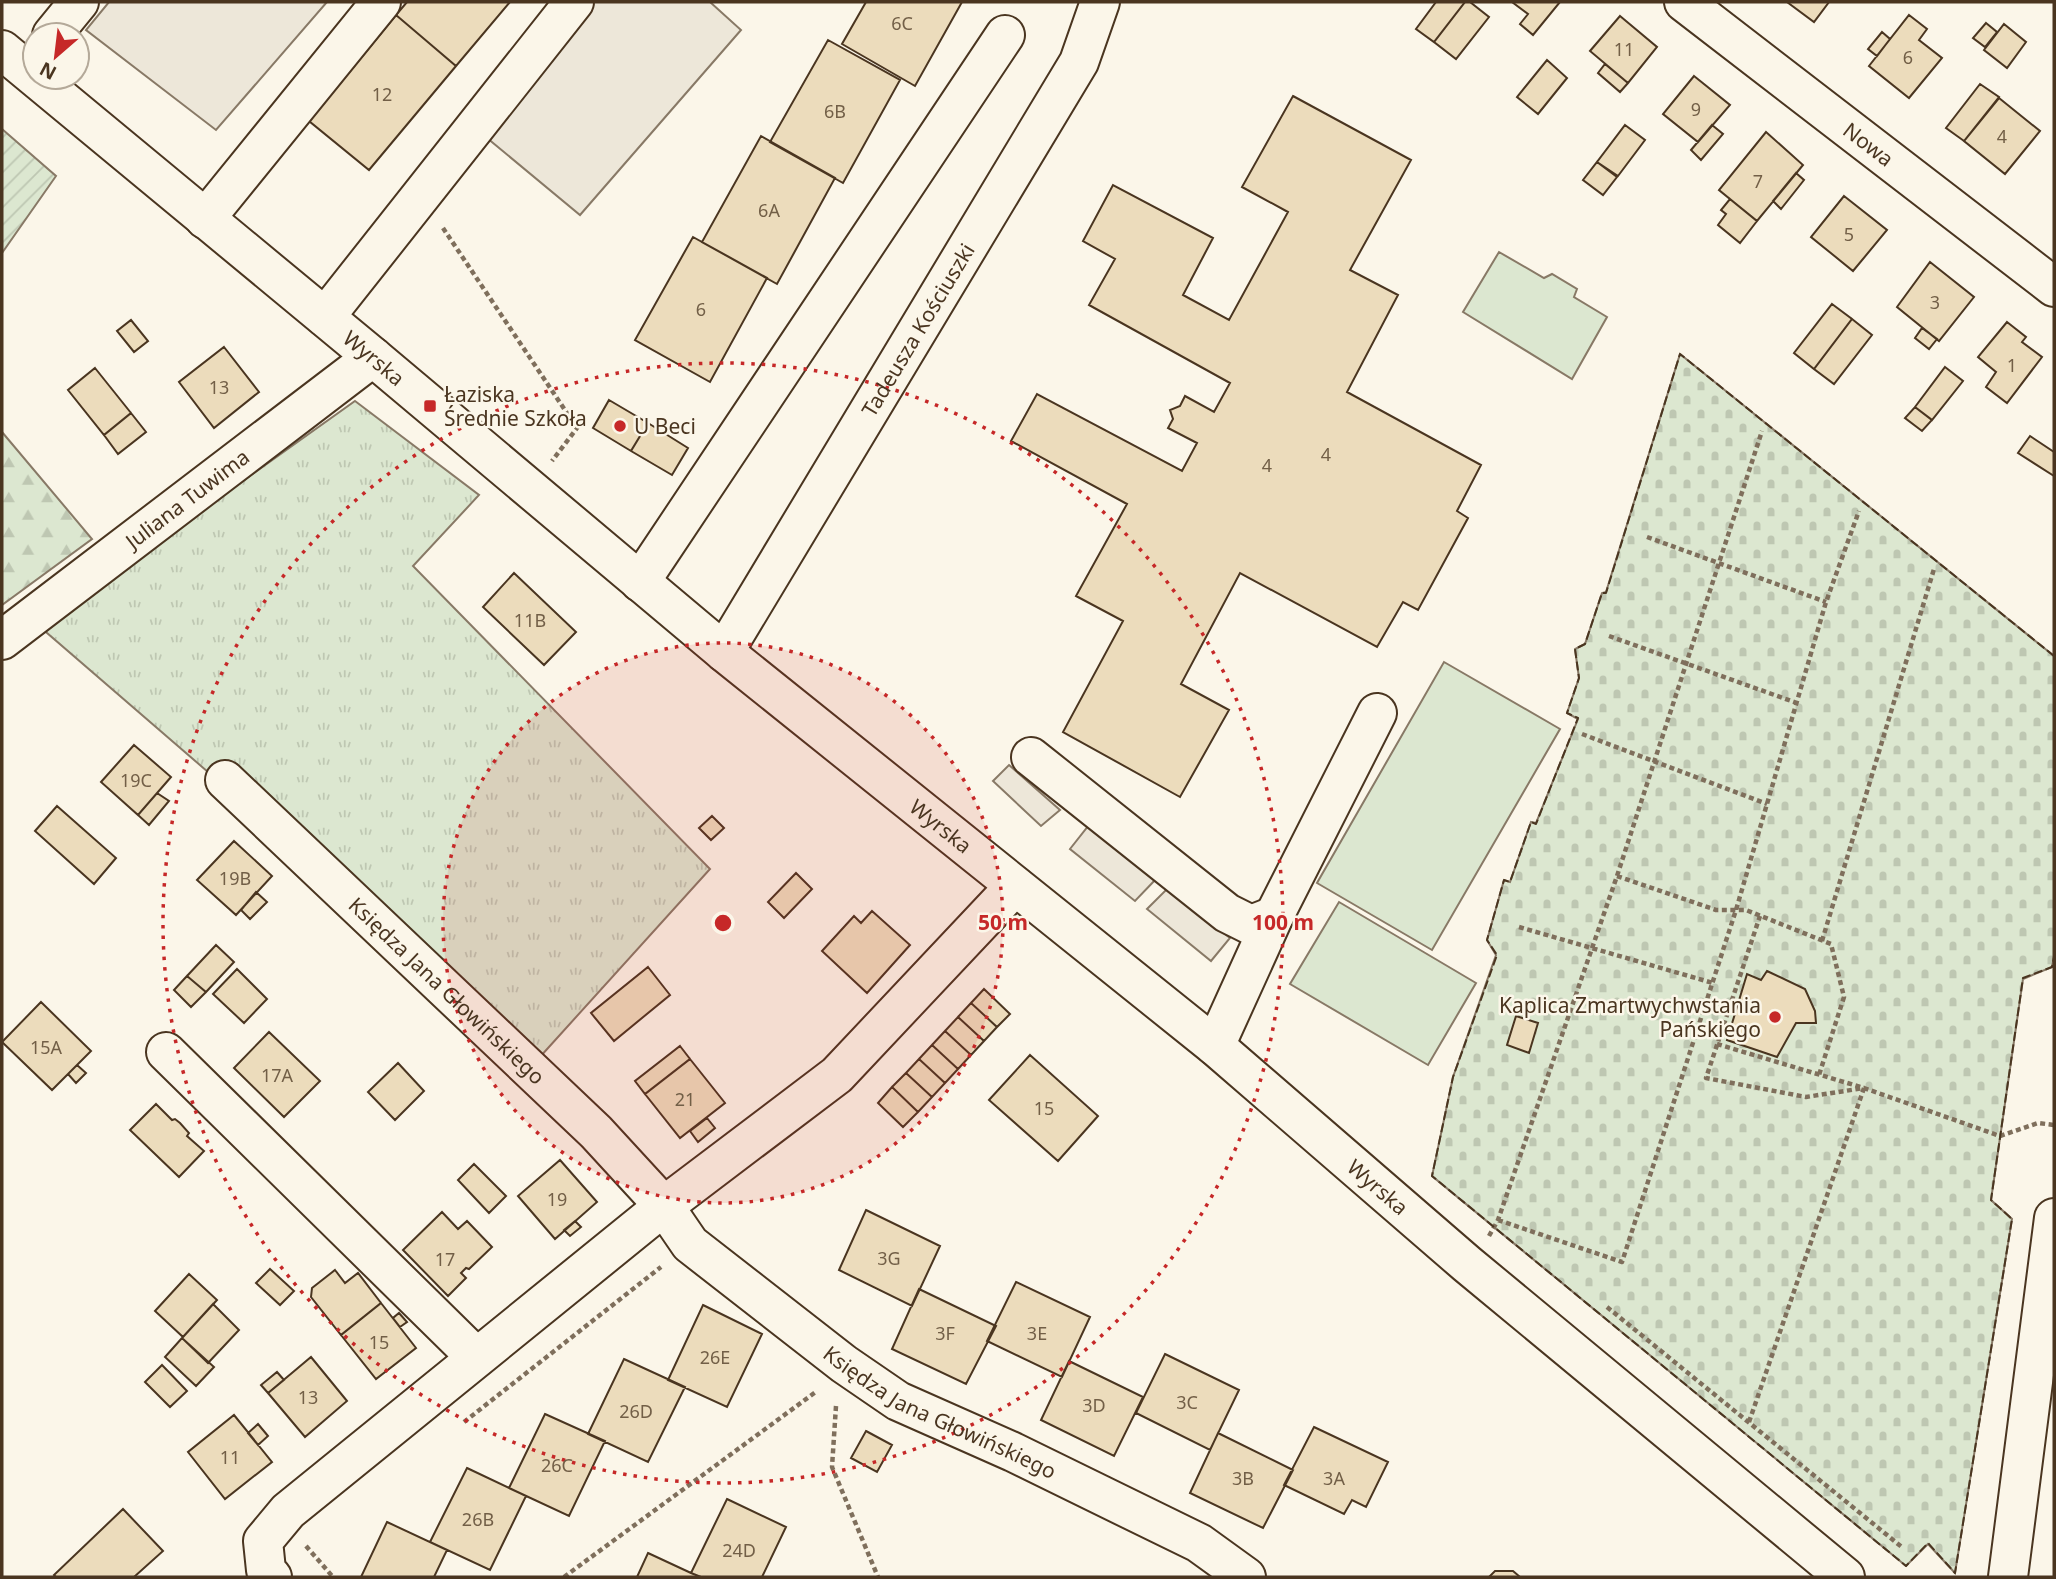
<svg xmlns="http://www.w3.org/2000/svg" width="2056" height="1579" font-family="'Noto Sans',sans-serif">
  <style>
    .grass { fill: url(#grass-tufts); stroke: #887966; stroke-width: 2 }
    .forest { fill: url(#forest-firs); stroke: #887966; stroke-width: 2 }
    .cemetery { fill: url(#cemetery-stones); stroke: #887966; stroke-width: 2 }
    .park { fill: #dce7d0; stroke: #887966; stroke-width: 2 }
    .garden { fill: url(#garden-furrows); stroke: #887966; stroke-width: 2 }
    .parking { fill: #ede7d9; stroke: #887966; stroke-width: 2 }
    .building { fill: #ecdcbc; stroke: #4a3520; stroke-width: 2 }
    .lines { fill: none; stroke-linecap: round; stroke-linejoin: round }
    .minor-casing { stroke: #4a3520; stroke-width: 42 }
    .path { stroke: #7f6f5c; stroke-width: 4.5; stroke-dasharray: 5 3.5; stroke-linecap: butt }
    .minor { stroke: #fbf6e9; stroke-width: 38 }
    .fence { stroke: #4a3520; stroke-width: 2; stroke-dasharray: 9 3.5; stroke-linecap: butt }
    .ring { fill: none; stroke: #c62828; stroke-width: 3.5; stroke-dasharray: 3.5 7 }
    .poi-dot { fill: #c62828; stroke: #fbf6e9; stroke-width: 2.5 }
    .labels { text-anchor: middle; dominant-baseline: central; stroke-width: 5; stroke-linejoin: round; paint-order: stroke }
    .number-label { font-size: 18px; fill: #725f47 }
    .street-label { font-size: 21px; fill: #4a3520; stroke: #fbf6e9 }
    .poi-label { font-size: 21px; fill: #4a3520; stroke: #fbf6e9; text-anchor: start }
    .centre { fill: #c62828; stroke: #fbf6e9; stroke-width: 3.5 }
    .ring-label { font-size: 21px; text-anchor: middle; font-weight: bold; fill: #c62828; stroke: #fbf6e9; stroke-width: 5; stroke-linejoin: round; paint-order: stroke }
  </style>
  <defs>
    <pattern id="grass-tufts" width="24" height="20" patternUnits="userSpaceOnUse" patternTransform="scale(1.75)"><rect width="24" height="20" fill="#dce7d0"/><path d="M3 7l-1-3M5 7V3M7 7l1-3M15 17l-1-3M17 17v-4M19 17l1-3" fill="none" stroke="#bec7b2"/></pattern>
    <pattern id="forest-firs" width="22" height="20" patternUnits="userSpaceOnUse" patternTransform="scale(1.75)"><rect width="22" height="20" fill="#dce7d0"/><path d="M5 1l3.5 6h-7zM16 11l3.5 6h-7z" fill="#bec7b2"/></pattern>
    <pattern id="cemetery-stones" width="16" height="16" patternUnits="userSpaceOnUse" patternTransform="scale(1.75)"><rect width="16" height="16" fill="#dce7d0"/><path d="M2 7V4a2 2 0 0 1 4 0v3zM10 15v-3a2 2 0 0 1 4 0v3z" fill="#bec7b2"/></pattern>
    <pattern id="garden-furrows" width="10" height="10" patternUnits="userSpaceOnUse" patternTransform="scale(1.75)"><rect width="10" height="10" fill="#dce7d0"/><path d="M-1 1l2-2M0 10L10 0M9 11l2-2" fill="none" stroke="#bec7b2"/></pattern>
  </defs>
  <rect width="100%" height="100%" fill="#fbf6e9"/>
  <path class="grass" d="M355 401 479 495 413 566 710 869 539 1058 39 626Z"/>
  <path class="forest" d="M2 432 92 539 2 605Z"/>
  <path class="cemetery" d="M1680 354 2054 656V957L2052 967 2023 979 1991 1200 2012 1219 1955 1573 1928 1544 1906 1566 1432 1176 1453 1077 1496 955 1487 940 1504 880 1510 882 1531 822 1536 823 1578 719 1567 713 1579 678 1575 649 1585 644 1602 593 1606 592Z"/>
  <path class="park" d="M1499 252 1544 278 1552 274 1577 289 1574 297 1607 317 1572 379 1463 312Z
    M1444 662 1560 729 1432 950 1317 883Z
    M1339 902 1476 983 1428 1065 1290 984Z"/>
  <path class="garden" d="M2 129 56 176 2 253Z"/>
  <path class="parking" d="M109 2H327L216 130 86 30Z
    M574 2H710L741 30 580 215 475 128Z
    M1009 765 1060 810 1041 826 993 781Z
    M1089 825 1156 879 1135 901 1070 849Z
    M1167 889 1230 938 1211 961 1147 909Z"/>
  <path class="building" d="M407 2H510L456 66 396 15Z
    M866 2H962L915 86 842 44Z
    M1436 2H1465L1434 42 1416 29Z
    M1465 2H1470L1489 17 1456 59 1434 42Z
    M1512 2H1560L1533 35 1520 24 1528 14Z
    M1787 2H1829L1814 22Z
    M396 15 456 66 369 170 309 121Z
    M1909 15 1927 29 1919 40 1942 58 1909 98 1869 66Z
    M1620 16 1657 47 1628 83 1590 51Z
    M1986 23 1997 32 1985 47 1973 38Z
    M2004 24 2026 42 2007 68 1984 50Z
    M1882 32 1890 39 1877 56 1868 49Z
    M828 40 900 80 843 183 770 142Z
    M1547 60 1567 78 1538 114 1517 97Z
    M1605 64 1628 83 1620 92 1598 73Z
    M1694 76 1730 105 1698 142 1663 114Z
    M1980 84 1999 97 1964 141 1946 128Z
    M1293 96 1411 160 1350 270 1398 295 1347 392 1481 465 1457 511 1468 518 1418 610 1403 602 1377 647 1240 573 1181 684 1229 710 1180 797 1063 732 1123 621 1076 596 1127 504 1011 441 1037 394 1182 471 1197 443 1168 428 1173 419 1170 410 1180 406 1185 396 1214 412 1230 383 1089 305 1115 259 1083 241 1113 185 1213 238 1183 295 1229 320 1288 212 1242 187Z
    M1999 98 2040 131 2005 174 1964 141Z
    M1625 125 1645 140 1618 176 1597 162Z
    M1712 125 1723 134 1701 160 1691 150Z
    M1766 132 1803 165 1757 221 1719 190Z
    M761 136 835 178 777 284 702 242Z
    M1597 162 1617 177 1603 195 1583 180Z
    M1796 173 1804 180 1781 209 1773 201Z
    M1844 196 1887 230 1853 271 1811 237Z
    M1730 199 1757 221 1740 243 1718 225 1726 214 1721 210Z
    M693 237 767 278 710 382 635 340Z
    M1930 262 1974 297 1939 341 1897 307Z
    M1832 304 1852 319 1814 369 1794 353Z
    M1852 319 1872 335 1834 384 1814 369Z
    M131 320 148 341 134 352 117 331Z
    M2007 322 2026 337 2022 342 2042 357 2007 403 1986 387 1996 372 1978 357Z
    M1922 328 1937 339 1929 349 1915 338Z
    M224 347 259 392 214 428 179 382Z
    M1945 367 1963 381 1932 420 1915 407Z
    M95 368 131 413 104 435 68 390Z
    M609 400 648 423 631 451 593 428Z
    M1915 407 1932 420 1922 431 1905 418Z
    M131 413 146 432 118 454 104 435Z
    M648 423 688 448 672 475 631 451Z
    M2030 436 2054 452V476L2018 453Z
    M514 573 576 632 544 665 483 607Z
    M134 745 171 777 138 815 101 782Z
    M157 793 169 801 149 825 138 815Z
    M57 806 116 858 94 884 35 831Z
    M712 816 724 828 711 840 699 828Z
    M234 841 272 876 236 915 197 880Z
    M796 873 812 889 784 918 768 902Z
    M256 892 267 902 250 919 241 910Z
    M872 911 910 945 867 993 822 951 854 916 861 923Z
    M216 945 234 962 206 992 187 976Z
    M648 967 670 995 614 1041 591 1013Z
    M237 969 267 999 244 1023 213 994Z
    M1767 971 1805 989 1815 1011 1816 1023H1796L1777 1057 1727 1040 1747 974 1761 980Z
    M187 976 206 992 191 1007 174 990Z
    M984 989 1010 1014 997 1027 971 1003Z
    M41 1002 91 1051 52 1090 2 1042Z
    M971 1003 997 1027 984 1041 958 1017Z
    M1516 1016 1538 1023 1529 1053 1507 1045Z
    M958 1017 984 1041 971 1055 945 1031Z
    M945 1031 971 1055 958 1069 932 1045Z
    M269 1032 320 1081 284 1117 234 1068Z
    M932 1045 958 1069 945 1083 919 1059Z
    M680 1046 690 1059 645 1094 635 1081Z
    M1030 1055 1098 1116 1058 1161 989 1100Z
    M690 1059 725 1103 680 1138 645 1094Z
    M919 1059 945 1083 932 1097 906 1073Z
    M398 1063 424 1091 395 1120 368 1092Z
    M77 1065 86 1073 76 1083 68 1074Z
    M906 1073 932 1097 918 1112 892 1087Z
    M892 1087 918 1112 903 1127 878 1103Z
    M156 1104 172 1120 175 1119 180 1123 189 1133 187 1136 204 1151 179 1177 130 1130Z
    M707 1118 715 1128 698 1142 690 1131Z
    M560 1160 597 1202 555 1239 518 1196Z
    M474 1164 506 1196 489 1213 458 1180Z
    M866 1210 940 1246 912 1306 839 1270Z
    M442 1212 458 1229 467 1221 492 1247 469 1269 466 1268 461 1273 466 1278 448 1296 403 1250Z
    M575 1221 581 1227 570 1236 564 1230Z
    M270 1269 294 1291 280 1305 256 1283Z
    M335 1270 345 1283 358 1273 381 1303 341 1335 311 1297 312 1288Z
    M189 1274 217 1300 183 1337 155 1311Z
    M1016 1282 1090 1317 1062 1377 987 1341Z
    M919 1289 996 1326 966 1384 892 1349Z
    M381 1303 416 1348 376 1379 341 1335Z
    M213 1304 239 1330 208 1363 182 1338Z
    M703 1305 762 1334 727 1407 668 1380Z
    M399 1313 407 1322 400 1327 393 1318Z
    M182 1338 214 1367 196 1386 165 1357Z
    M1165 1354 1239 1390 1210 1450 1136 1413Z
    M311 1357 347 1401 305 1437 268 1393Z
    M624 1359 685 1387 648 1462 588 1434Z
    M1069 1361 1143 1397 1114 1456 1041 1420Z
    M162 1365 187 1391 170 1407 145 1382Z
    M277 1372 284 1380 268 1393 261 1385Z
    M545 1414 605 1441 569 1516 509 1488Z
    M234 1415 272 1462 225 1499 188 1452Z
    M258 1424 268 1436 258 1445 248 1433Z
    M1314 1427 1388 1462 1366 1507 1352 1500 1344 1514 1284 1485Z
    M866 1431 892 1445 877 1472 851 1458Z
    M1218 1433 1293 1470 1263 1528 1190 1493Z
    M467 1468 526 1496 490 1570 430 1542Z
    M727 1499 786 1527 762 1577H701L691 1573Z
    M123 1509 163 1551 134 1577H56L54 1575Z
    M387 1522 447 1550 434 1577H361Z
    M648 1553 691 1573 701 1577H637Z
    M1495 1571H1513L1520 1577H1489Z"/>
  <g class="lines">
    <defs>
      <g id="minor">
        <path id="s1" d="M1684 2 2054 287"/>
        <path d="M52 35 79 2"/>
        <path id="s2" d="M2 50 373 357 724 652 1215 1046 1467 1264 1845 1577"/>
        <path d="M205 219 381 2"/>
        <path d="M325 317 574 2"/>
        <path d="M640 582 1005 35"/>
        <path id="s3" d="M2 640 373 357"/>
        <path id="s4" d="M724 652 1079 62 1100 2"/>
        <path d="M1031 757 1227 913 1251 925 1274 916"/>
        <path id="s5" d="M225 780 596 1132 664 1206 690 1244 844 1364 898 1401 1013 1452 1199 1543 1246 1577"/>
        <path d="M1215 1046 1274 916 1377 713"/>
        <path d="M166 1052 476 1357"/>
        <path d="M272 1577 266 1570 263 1541 288 1511 664 1206 837 1075 1015 886"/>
        <path d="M2008 1577 2054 1218"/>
      </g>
    </defs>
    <use href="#minor" class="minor-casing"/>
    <path class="path" d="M443 228 577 428 552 461
      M1647 537 1826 602
      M1609 636 1797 703
      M1582 734 1767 804
      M1617 876 1716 910H1746L1831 944 1844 997 1819 1075
      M1519 927 1713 983
      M1822 941 1934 569
      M1717 1044 1864 1088 2000 1136 2038 1123 2054 1125
      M1498 1220 1622 1262 1736 910 1826 602 1859 511
      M1489 1236 1498 1220 1617 876 1762 431
      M1607 1307 1903 1548
      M836 1406 832 1467 878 1577
      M464 1422 661 1267
      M1749 1422 1864 1088 1806 1097 1706 1078 1760 916
      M306 1546 333 1577
      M564 1577 817 1391"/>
    <use href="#minor" class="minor"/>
    <path class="fence" d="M2054 656 1680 354 1606 593H1602L1585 644 1575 649 1579 678 1567 713 1578 718 1536 824 1531 822 1510 882 1504 880 1487 940 1497 955 1453 1077 1432 1176 1906 1566 1928 1543 1955 1573 2012 1219 1991 1200 2023 978 2052 967 2054 957"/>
  </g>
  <circle cx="723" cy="923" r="280" fill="#c62828" fill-opacity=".12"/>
  <g class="ring">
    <circle cx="723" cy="923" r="280"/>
    <circle cx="723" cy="923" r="560"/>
  </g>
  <g class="poi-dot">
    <rect x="423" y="399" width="14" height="14" rx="3.5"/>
    <circle cx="620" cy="426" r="7"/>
    <circle cx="1775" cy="1017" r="7"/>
  </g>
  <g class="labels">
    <g class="number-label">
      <text x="902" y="23">6C</text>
      <text x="1624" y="49">11</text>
      <text x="1908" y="57">6</text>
      <text x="382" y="94">12</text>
      <text x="1696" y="109">9</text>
      <text x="835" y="111">6B</text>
      <text x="2002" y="136">4</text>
      <text x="1758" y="181">7</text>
      <text x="769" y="210">6A</text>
      <text x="1849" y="234">5</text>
      <text x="1935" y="302">3</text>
      <text x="701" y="309">6</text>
      <text x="2012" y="365">1</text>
      <text x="219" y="387">13</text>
      <text x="1326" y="454">4</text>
      <text x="1267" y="465">4</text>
      <text x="530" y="620">11B</text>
      <text x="136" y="780">19C</text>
      <text x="235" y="878">19B</text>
      <text x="46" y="1047">15A</text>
      <text x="277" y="1075">17A</text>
      <text x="685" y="1099">21</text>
      <text x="1044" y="1108">15</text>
      <text x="557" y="1199">19</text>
      <text x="889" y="1258">3G</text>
      <text x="445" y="1259">17</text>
      <text x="945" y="1333">3F</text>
      <text x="1037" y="1333">3E</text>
      <text x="379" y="1342">15</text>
      <text x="715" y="1357">26E</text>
      <text x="308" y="1397">13</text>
      <text x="1187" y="1402">3C</text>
      <text x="1094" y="1405">3D</text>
      <text x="636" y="1411">26D</text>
      <text x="230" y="1457">11</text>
      <text x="557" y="1465">26C</text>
      <text x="1243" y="1478">3B</text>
      <text x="1334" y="1478">3A</text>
      <text x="478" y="1519">26B</text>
      <text x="739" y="1550">24D</text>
    </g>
    <g class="street-label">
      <text stroke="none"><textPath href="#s1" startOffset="233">Nowa</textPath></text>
      <text stroke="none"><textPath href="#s4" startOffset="376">Tadeusza Kościuszki</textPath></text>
      <text stroke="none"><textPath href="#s2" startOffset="483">Wyrska</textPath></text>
      <text stroke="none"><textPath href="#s3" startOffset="233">Juliana Tuwima</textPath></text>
      <text stroke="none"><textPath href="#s2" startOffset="1218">Wyrska</textPath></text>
      <text stroke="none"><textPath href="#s5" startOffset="306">Księdza Jana Głowińskiego</textPath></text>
      <text stroke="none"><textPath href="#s2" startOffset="1785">Wyrska</textPath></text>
      <text stroke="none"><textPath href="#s5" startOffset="961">Księdza Jana Głowińskiego</textPath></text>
    </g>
    <g class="poi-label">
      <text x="444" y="394">Łaziska<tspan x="444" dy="24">Średnie Szkoła</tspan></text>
      <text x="634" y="426">U Beci</text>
      <text x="1761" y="1005" text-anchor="end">Kaplica Zmartwychwstania<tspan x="1761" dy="24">Pańskiego</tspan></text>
    </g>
  </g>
  <circle cx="723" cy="923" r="10" class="centre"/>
  <g class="ring-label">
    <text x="1003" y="930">50 m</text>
    <text x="1283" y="930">100 m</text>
  </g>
  <rect width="2056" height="1579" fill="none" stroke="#4a3520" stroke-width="7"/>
  <g transform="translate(56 56) rotate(208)"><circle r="33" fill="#fbf6e9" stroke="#b4a999" stroke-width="2"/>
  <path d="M0-5L12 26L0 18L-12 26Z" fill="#c62828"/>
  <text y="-10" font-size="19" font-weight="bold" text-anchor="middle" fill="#4a3520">N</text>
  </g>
</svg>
